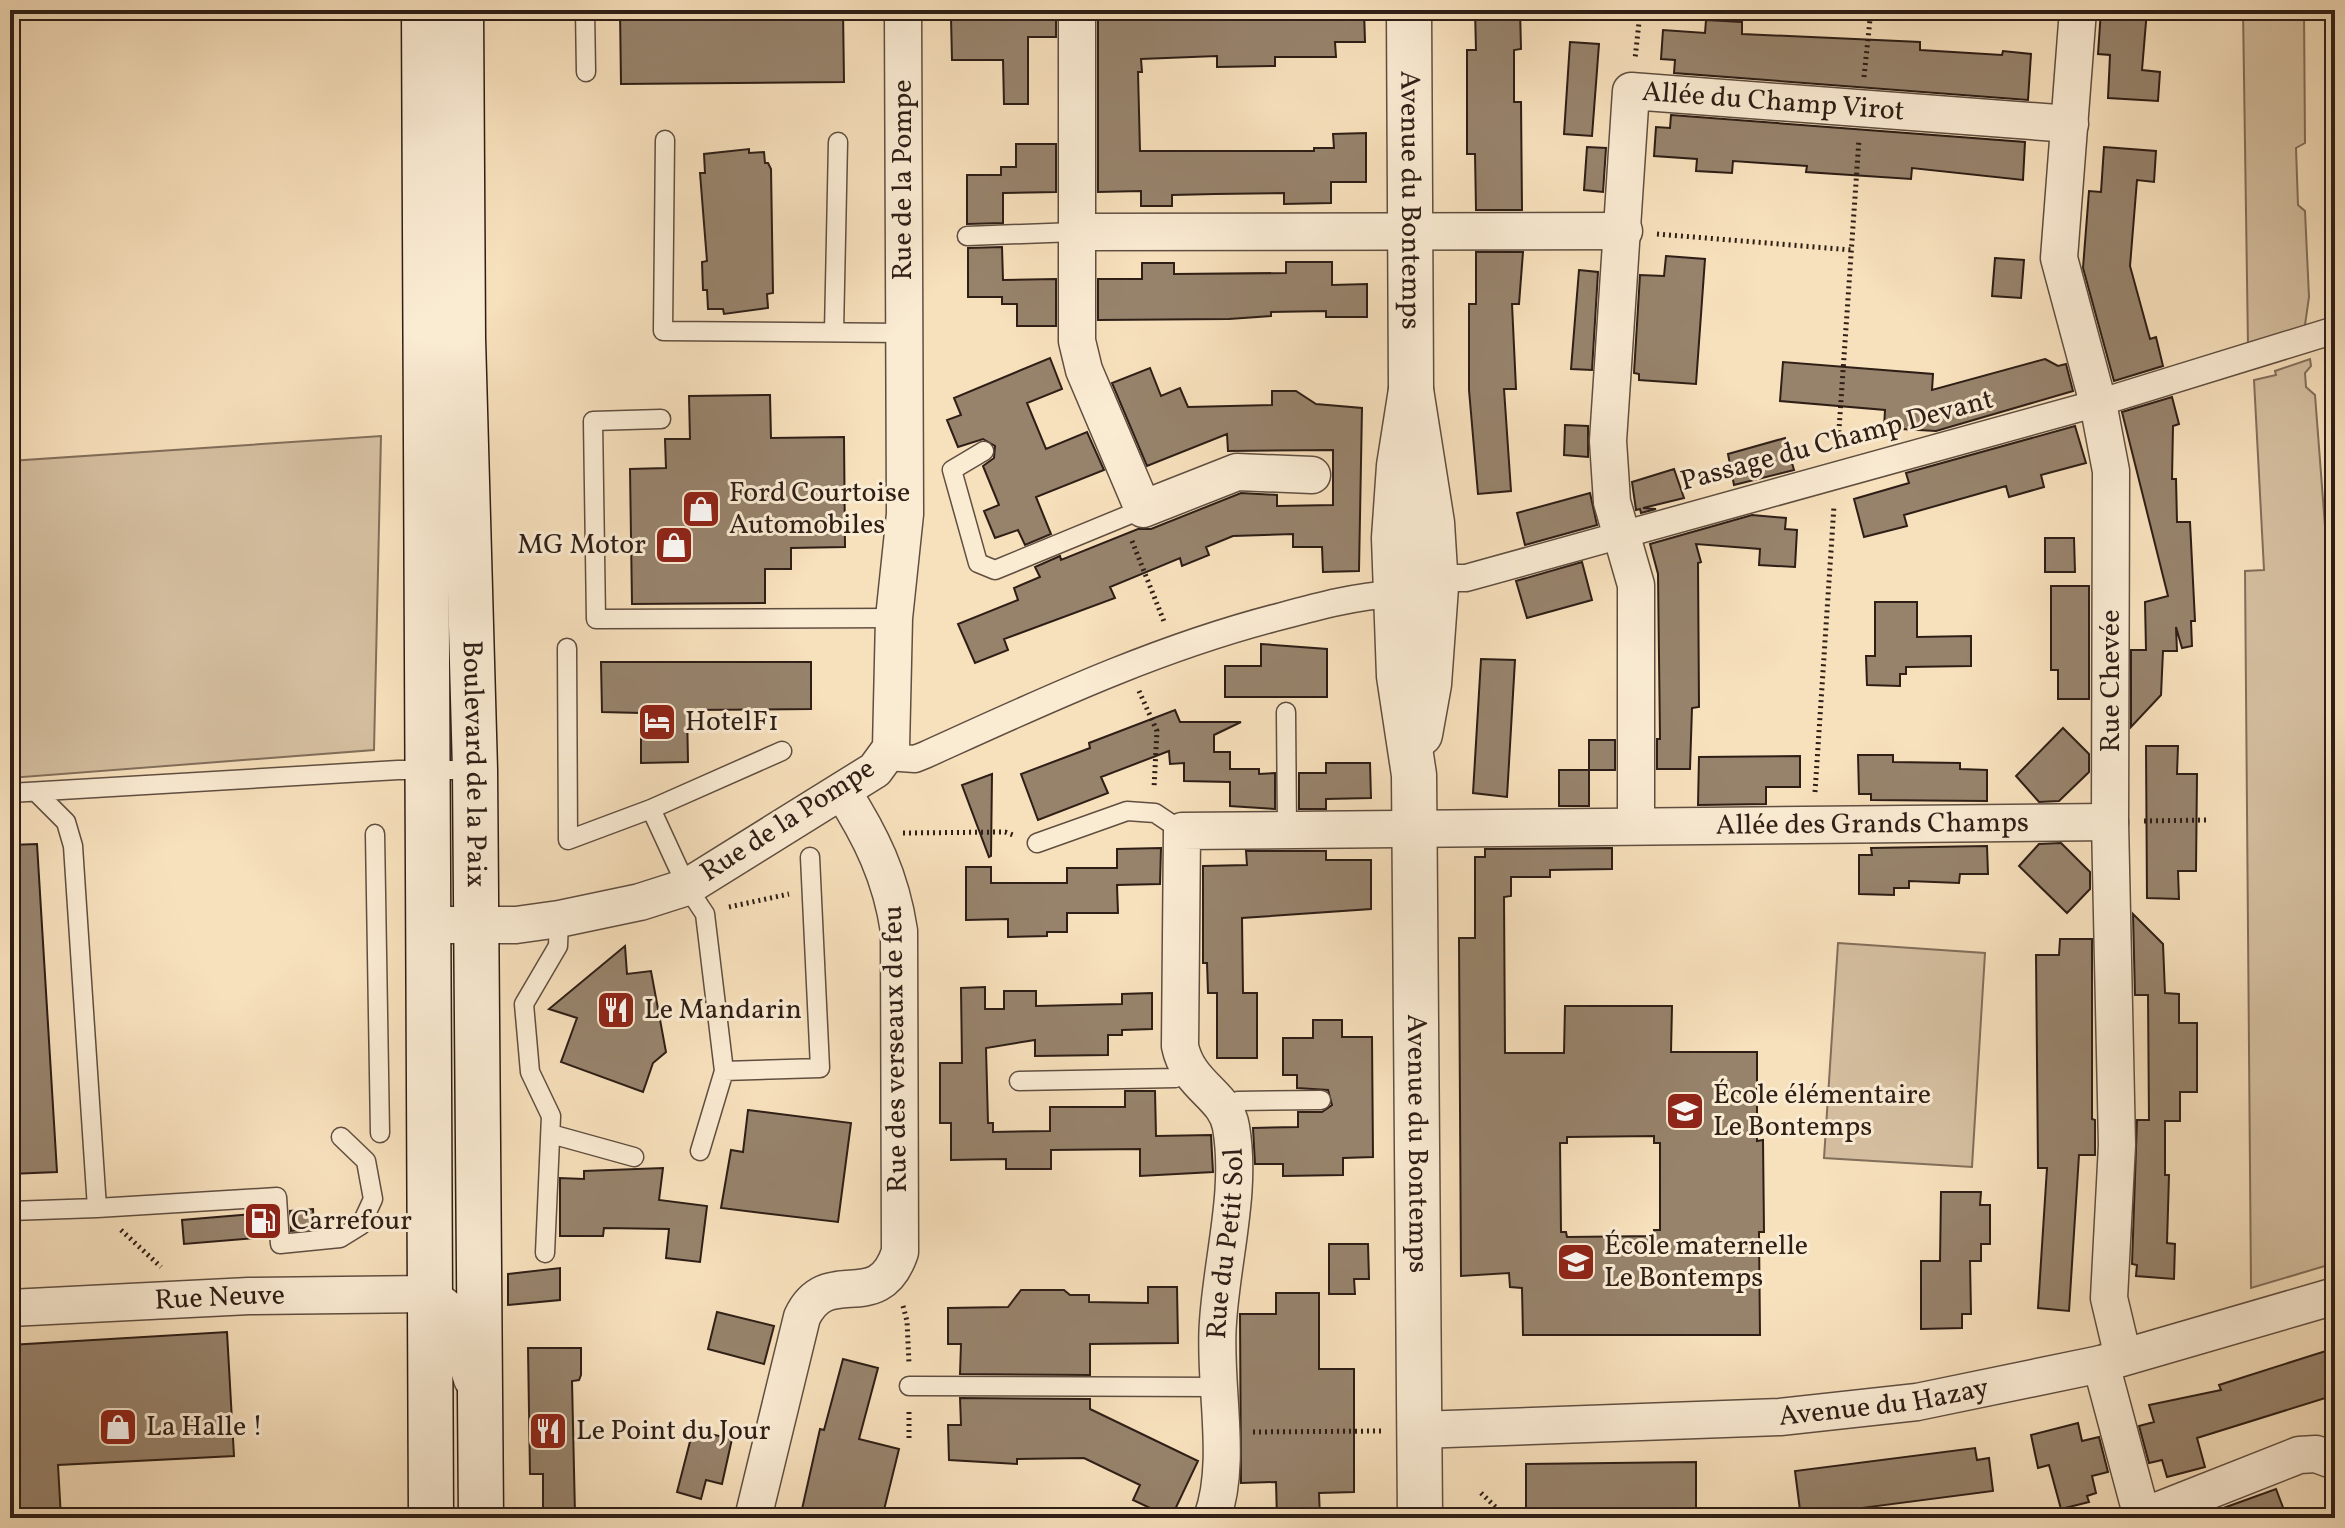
<svg xmlns="http://www.w3.org/2000/svg" width="2345" height="1528" font-family="Vollkorn,serif">
  <style>
    .green { fill: #d5bfa0; stroke: #826e5b; stroke-width: 2 }
    .building { fill: #97836c; stroke: #2e1e16; stroke-width: 2; fill-rule: evenodd }
    .lines { fill: none; stroke-linecap: round; stroke-linejoin: round }
    .service-casing { stroke: #604e40; stroke-width: 21 }
    .pedestrian-casing { stroke: #604e40; stroke-width: 29 }
    .minor-casing { stroke: #604e40; stroke-width: 39 }
    .tertiary-casing { stroke: #604e40; stroke-width: 47 }
    .secondary-casing { stroke: #2e1e16; stroke-width: 47 }
    .path { stroke: #2e1e16; stroke-width: 5; stroke-dasharray: 2 4; stroke-linecap: butt }
    .service { stroke: #faebd3; stroke-width: 18 }
    .pedestrian { stroke: #faebd3; stroke-width: 26 }
    .minor { stroke: #faebd3; stroke-width: 36 }
    .tertiary { stroke: #faebd3; stroke-width: 44 }
    .secondary { stroke: #faebd3; stroke-width: 44 }
    .rail { stroke: #2e1e16; stroke-width: 6; stroke-dasharray: 14 14; stroke-linecap: butt }
    .labels { text-anchor: middle; dominant-baseline: central; stroke-width: 6; stroke-linejoin: round; paint-order: stroke }
    .street-label { font-size: 28px; fill: #2e1e16; stroke: #faebd3 }
    .poi-label { font-size: 28px; fill: #2e1e16; stroke: #faebd3; text-anchor: start }
  </style>
  <rect width="100%" height="100%" fill="#f7e0bc"/>
  <filter id="stains"><feTurbulence type="fractalNoise" baseFrequency=".0025" numOctaves="4"/><feColorMatrix values="0 0 0 0 .2 0 0 0 0 .09 0 0 0 0 .02 0 0 0 .5 -.17"/></filter>
  <radialGradient id="worn" r=".72"><stop offset=".6" stop-color="#630" stop-opacity="0"/><stop offset="1" stop-color="#630" stop-opacity=".3"/></radialGradient>
  <path class="green" d="M2243 10H2304L2305 143 2296 148 2298 205 2305 211 2309 297 2304 332 2248 346Z
    M2310 359 2311 366 2305 373 2306 387 2315 395 2335 657V1263L2251 1288 2245 571 2264 570 2254 380 2276 375 2275 371Z
    M381 436 374 750 10 778V461Z
    M1838 943 1985 953 1972 1167 1824 1158Z"/>
  <path class="building" d="M620 10H843L844 82 621 84Z
    M978 10H1056V37H1028V104H1004L1003 60H952L951 18 978 17Z
    M1230 10H1364L1365 42H1335L1336 57H1275V66L1217 67V56L1141 59 1142 72H1138L1140 151H1314V148H1334L1333 134 1366 133V182H1331V203L1284 204V193L1215 194 1172 195V206H1141V191L1098 192V15L1230 14Z
    M1475 10H1520L1521 49 1514 50V102H1521L1522 210H1476L1475 154H1467V50H1476Z
    M2101 10H2147L2142 70 2160 72 2158 101 2108 98 2110 55 2098 54Z
    M1706 20 1742 22V34L1920 42V50L2002 55 2003 51 2031 54 2028 100 1674 73 1675 60 1661 59 1663 30 1705 33Z
    M1570 42 1599 44 1592 136 1564 134Z
    M1671 115 2025 142 2023 180 1912 168 1911 179 1806 172 1807 166 1733 161 1732 173 1696 171 1697 159 1654 156 1656 127 1670 128Z
    M1016 144H1056V192L1003 193V223L967 224V175H1001V167H1016Z
    M1587 147 1606 148 1603 192 1584 190Z
    M2104 147 2156 151 2154 182 2137 180 2130 266 2150 339 2156 337 2163 366 2114 381 2083 268 2089 191 2101 192Z
    M749 149V153L764 152 765 163H768L771 169 773 293 767 294 768 308 724 314 723 309H708L707 290H703L702 262 707 261 700 173H705L704 154Z
    M1002 247 1003 280 1056 279V326H1017V304H1002V297H968V248Z
    M1476 252H1523L1519 304H1512L1516 389H1504L1511 491 1478 494 1469 390V304H1476Z
    M1666 256 1705 259 1696 384 1639 380V374L1634 373 1640 275 1664 276Z
    M1995 258 2024 260 2021 298 1992 296Z
    M1286 262H1332V285L1367 284V317H1326V311L1271 312V316L1229 319 1098 320V279H1142V263H1174V274L1286 273Z
    M1579 270 1598 272 1592 370 1571 369Z
    M1050 358 1062 389 1027 403 1046 449 1087 432 1104 470 1036 497 1051 534 1025 545 1018 530 995 538 984 511 999 505 983 466 994 458 995 446 983 439 958 447 947 420 961 415 954 398Z
    M2045 359 2058 366 2066 364 2073 391 1936 431 1884 428 1885 410 1780 401 1783 362 1933 374 1932 390Z
    M1150 368 1161 396 1180 388 1188 407 1272 405V391H1296L1316 404 1362 408 1359 571 1323 572 1322 547H1293V534L1233 536 1206 547 1209 555 1182 566 1180 558 1110 587 1115 598 1004 639 1008 650 975 663 958 624 1018 600 1014 588 1040 577 1035 567 1060 556 1061 560 1138 529H1151L1241 493 1277 495V506L1333 505V450L1228 451 1227 434 1147 466 1112 383Z
    M770 395 771 438 844 437 845 547 791 548V569H765V603L632 604 630 469 666 468 665 439H690L689 396Z
    M2172 397 2179 424 2173 426 2172 479H2176L2177 522H2190L2195 621H2191L2192 646 2182 648 2176 627 2177 651H2163L2161 695 2131 727V650H2146L2145 602 2168 596 2122 412Z
    M1565 425 1588 426V457L1564 455Z
    M2075 426 2086 463 2041 475 2044 487 2009 497 2006 486 1904 515 1907 526 1864 537 1854 499 1909 483 1906 473Z
    M1785 438 1794 470 1734 485 1728 454Z
    M1674 469 1684 498 1643 508 1656 509 1641 513 1640 509 1636 510 1632 482Z
    M1590 493 1597 525 1525 545 1517 513Z
    M1752 515 1786 518 1785 529 1797 530 1795 567 1759 565 1760 549 1696 544 1701 562 1698 563 1699 707 1692 708 1690 769H1657V739H1660L1658 574 1650 544Z
    M2045 538H2074L2075 572H2045Z
    M1582 562 1592 600 1527 618 1516 581Z
    M2051 586H2089V699H2058V670H2051Z
    M1875 602H1917V637L1971 636V666L1906 667V674H1900V686L1867 685 1866 656H1875Z
    M1261 644 1327 649V697H1225V666H1261Z
    M1481 659 1515 660 1507 797 1473 793Z
    M601 662H811V709L687 710 688 762 641 763V713L602 712Z
    M1175 710 1180 722H1241L1214 735V752H1230V769H1259V774L1275 773V809L1230 806V782L1184 781V763L1170 764 1169 751 1101 777 1108 793 1038 820 1021 774 1090 748 1089 743Z
    M2063 728 2089 754V772L2059 801 2039 802 2016 776Z
    M1589 740H1615V770H1589Z
    M2146 746H2178L2177 774H2197L2196 871H2178L2179 899 2147 898Z
    M1858 755H1893V762L1960 763V769L1987 770V801L1871 800V794H1859Z
    M1800 756V787H1766V804L1698 805 1699 757Z
    M1326 763H1370L1371 798 1326 799V809H1299V773H1326Z
    M1559 770H1589V806H1559Z
    M992 774 991 856 989 857 962 785Z
    M2061 843 2090 872V889L2067 913 2019 866 2039 844Z
    M37 844 57 1172 10 1174V845Z
    M1987 846 1988 874H1960L1959 883 1909 881V888H1894V895L1859 894V855H1872L1871 848Z
    M1161 848 1160 884 1117 885 1118 913H1067V932H1047V936L1008 937V919L966 920V867H991V883H1067V868H1117V849Z
    M1612 848V869L1550 870V877H1511V896L1504 897 1505 1053H1564L1565 1006H1672L1671 1052H1757V1141L1763 1140 1764 1232H1759L1760 1335H1523L1522 1288 1510 1287 1509 1273 1461 1276 1459 938H1475V857H1485V849ZM1654 1136V1143H1660V1230H1654V1236L1567 1237 1566 1232H1561L1560 1143H1567V1137Z
    M1246 851H1326V860H1371V909L1242 918 1243 993H1257V1058H1217V993H1208L1207 963H1203V866L1247 865Z
    M2133 914 2163 944 2165 993 2179 994V1023H2197V1092H2180V1121H2165V1175H2169L2167 1243 2175 1244 2174 1279 2136 1276 2137 1265 2132 1264 2137 1120H2149L2148 995H2135Z
    M2060 939H2092V1119L2095 1120V1155H2079L2069 1311 2038 1308 2047 1168H2038L2036 955H2059Z
    M625 946 627 974 651 971 666 1052 653 1063 643 1092 561 1062 577 1018 549 1009Z
    M985 987V1009H1004V991H1036V1006L1122 1004V994L1152 993V1029L1122 1030V1035H1108V1055L1035 1056V1040L986 1048 988 1123H993V1132L1050 1131V1107H1125V1091H1155L1156 1136 1211 1135 1213 1172 1140 1176V1149L1051 1150V1169H1006V1159L951 1160V1123H940V1063H962L961 988Z
    M1313 1020H1342V1037H1372L1373 1157 1343 1158V1175L1283 1176V1164H1255L1253 1128 1298 1127V1112H1322L1332 1105 1328 1090 1297 1088V1075H1283V1038H1313Z
    M748 1110 851 1123 838 1222 721 1208 731 1150 743 1152Z
    M663 1168 659 1200 707 1206 700 1262 666 1258 669 1229 604 1228 603 1236H560V1178L584 1179V1171Z
    M1941 1192H1981L1980 1205H1990V1244H1981V1261H1970L1971 1314H1962V1328L1921 1329V1261H1940Z
    M313 1209 314 1229 291 1231 290 1211Z
    M266 1213 268 1237 184 1244 182 1220Z
    M1329 1244H1368L1369 1279H1354L1355 1294H1329Z
    M560 1268V1300L508 1305V1274Z
    M1148 1287H1177L1178 1343 1090 1344V1375L960 1374 961 1344H948V1308L1008 1307 1021 1290H1064L1070 1295H1089V1302L1148 1303Z
    M1276 1293H1319V1369H1354V1492L1319 1493 1320 1518H1277L1276 1482 1241 1483 1240 1314H1276Z
    M717 1312 774 1326 764 1364 708 1349Z
    M227 1332 234 1456 58 1465 61 1518H10V1345Z
    M528 1348H581V1375L579 1380 572 1381 575 1514 543 1513V1474H530Z
    M2335 1348V1395L2197 1438 2205 1467 2167 1477 2162 1460 2149 1463 2139 1426 2154 1422 2149 1405 2221 1390 2219 1385Z
    M843 1359 878 1368 859 1439 899 1449 882 1518H800L820 1429 824 1430Z
    M960 1398 1090 1399V1409L1198 1461 1171 1518 1133 1500 1140 1485 1084 1458 1017 1459V1464L949 1460 948 1425H961Z
    M2078 1423 2082 1441 2099 1437 2108 1472 2092 1476 2096 1493 2087 1496 2089 1502 2061 1509 2049 1465 2038 1468 2031 1435Z
    M693 1430 732 1439 722 1484 706 1480 701 1499 677 1492Z
    M1975 1448 1977 1460 1989 1458 1993 1491 1838 1511 1839 1518H1801L1795 1471Z
    M1696 1462V1511H1691V1518H1526V1464Z
    M2276 1489 2287 1518H2204V1515Z"/>
  <g class="lines">
    <defs>
      <path id="service" d="M585 10 586 72
        M665 140 663 331 904 333
        M967 236 1075 232
        M834 332 838 142
        M661 419 593 421 596 619 894 618
        M984 451 952 470 978 563 995 570 1143 509
        M567 648 568 840 651 809 782 751
        M1286 712 1287 828
        M10 793 398 770H475
        M651 809 687 887 705 914 724 1071 700 1151
        M375 834 380 1133
        M1037 843 1127 811 1155 813 1182 831
        M724 1071 820 1068 810 857
        M1019 1081 1175 1078 1188 1073
        M1224 1109 1238 1101 1321 1100
        M551 1134 634 1157
        M97 1208 277 1197 280 1244 340 1238 361 1225 373 1199 366 1161 341 1137
        M10 1211 97 1208 73 846 66 822 36 792
        M545 1253 551 1116 530 1072 524 1004 558 946 559 919
        M909 1386 1217 1387"/>
      <path id="pedestrian" d="M1436 578H1466L2098 403 2335 330
        M886 757 915 759 925 755C1042 702 1156 648 1282 616 1319 606 1356 596 1395 594"/>
      <g id="minor">
        <path d="M1077 10V341L1084 370 1143 509 1237 472 1312 475"/>
        <path d="M2078 10 2059 258 2098 403 2111 471 2110 822 2117 1145 2109 1298 2123 1357"/>
        <path d="M1075 232 1624 231"/>
        <path id="s1" d="M1636 826V585L1612 502 1608 441 1631 91 2070 124"/>
        <path d="M426 925H516L559 919 640 902 687 887 875 770 891 748 894 618 905 514 903 10"/>
        <path id="s2" d="M10 1308 249 1296 429 1294 450 1311 472 1379"/>
        <path d="M2101 1364 2142 1517 2299 1455 2316 1454 2335 1461"/>
        <path id="s3" d="M1419 1430 1780 1417 1917 1402 2101 1364 2335 1296"/>
        <path d="M753 1518 802 1317C828 1262 878 1318 900 1252L899 931C891 877 871 836 842 791"/>
        <path id="s4" d="M1212 1518C1233 1461 1213 1383 1218 1322 1222 1258 1242 1191 1231 1127 1226 1095 1188 1086 1180 1046L1182 831 2110 822"/>
      </g>
      <g id="tertiary">
        <path id="s5" d="M1409 10 1411 390 1432 523 1436 587 1429 684 1420 734"/>
        <path id="s6" d="M1411 390 1399 466 1394 538 1399 676 1414 775 1420 1518"/>
      </g>
      <g id="secondary">
        <path d="M424 10 431 1518"/>
        <path id="s7" d="M461 10 463 338 475 770 481 1518"/>
      </g>
    </defs>
    <use href="#service" class="service-casing"/>
    <use href="#pedestrian" class="pedestrian-casing"/>
    <use href="#minor" class="minor-casing"/>
    <use href="#tertiary" class="tertiary-casing"/>
    <use href="#secondary" class="secondary-casing"/>
    <path class="path" d="M1628 10 1640 13 1635 59
      M1864 77 1871 10
      M1657 234 1852 250
      M1838 444 1859 139
      M1132 541 1165 624
      M1139 691 1157 731 1154 788
      M1815 792 1834 506
      M2144 821 2207 820
      M903 833 1005 832 1016 836
      M729 907 789 894
      M121 1230 161 1267
      M903 1306 907 1321 909 1364
      M1253 1432 1383 1431
      M909 1438V1410
      M1481 1493 1507 1518"/>
    <use href="#service" class="service"/>
    <use href="#pedestrian" class="pedestrian"/>
    <use href="#minor" class="minor"/>
    <use href="#tertiary" class="tertiary"/>
    <use href="#secondary" class="secondary"/>
    <path class="rail" d="M2329 10 2335 303"/>
  </g>
  <defs>
    <symbol id="shop-square" viewBox="-11 -11 22 22"><rect x="-9" y="-9" width="18" height="18" rx="4" fill="#8f2418" stroke="#faebd3"/><path d="M-5-2.5h2.3a2.7 3.5 0 0 1 5.4 0H5L5.5 6h-11ZM-1.5-2.5h3a1.5 2.3 0 0 0-3 0Z" fill="#fff"/></symbol>
    <symbol id="hotel-square" viewBox="-11 -11 22 22"><rect x="-9" y="-9" width="18" height="18" rx="4" fill="#8f2418" stroke="#faebd3"/><path d="M-6-4.5h1.5V1H6V5H4.5V3h-9V5H-6ZM-4 0a1.8 1.8 0 1 1 3.6 0ZM.5 0V-2.5h3Q6-2.5 6 0Z" fill="#fff"/></symbol>
    <symbol id="restaurant-square" viewBox="-11 -11 22 22"><rect x="-9" y="-9" width="18" height="18" rx="4" fill="#8f2418" stroke="#faebd3"/><path d="M-5-6h1v4h1v-4h1v4h1v-4h1v5L-1.5 .5V6h-2V.5L-5-1ZM5-6V6H3V1.5H1.5Q1.5-4 5-6Z" fill="#fff"/></symbol>
    <symbol id="school-square" viewBox="-11 -11 22 22"><rect x="-9" y="-9" width="18" height="18" rx="4" fill="#8f2418" stroke="#faebd3"/><path d="M0-5L7-2L0 1L-7-2ZM-4 1L0 2.5L4 1V4Q0 6-4 4Z" fill="#fff"/></symbol>
    <symbol id="fuel-square" viewBox="-11 -11 22 22"><rect x="-9" y="-9" width="18" height="18" rx="4" fill="#8f2418" stroke="#faebd3"/><path d="M-5.5-6h7V0h2V4h1.3V-2.5L3-4.5l.8-.8L6-3V5H2.5V1h-1V6h-7ZM-4.2-4.7v3.2H.2V-4.7Z" fill="#fff"/></symbol>
  </defs>
  <g fill-rule="evenodd">
    <use href="#shop-square" x="679" y="487" width="44" height="44"/>
    <use href="#shop-square" x="652" y="523" width="44" height="44"/>
    <use href="#hotel-square" x="635" y="700" width="44" height="44"/>
    <use href="#restaurant-square" x="594" y="988" width="44" height="44"/>
    <use href="#school-square" x="1663" y="1089" width="44" height="44"/>
    <use href="#fuel-square" x="241" y="1199" width="44" height="44"/>
    <use href="#school-square" x="1554" y="1240" width="44" height="44"/>
    <use href="#shop-square" x="96" y="1405" width="44" height="44"/>
    <use href="#restaurant-square" x="526" y="1409" width="44" height="44"/>
  </g>
  <g class="labels">
    <g class="street-label">
      <text stroke="none"><textPath href="#s1" startOffset="882">Allée du Champ Virot</textPath></text>
      <text transform="translate(903 180) rotate(-90)">Rue de la Pompe</text>
      <text stroke="none"><textPath href="#s5" startOffset="190">Avenue du Bontemps</textPath></text>
      <text transform="translate(1837 441) rotate(-15)">Passage du Champ Devant</text>
      <text transform="translate(2111 681) rotate(-90)">Rue Chevée</text>
      <text stroke="none"><textPath href="#s7" startOffset="754">Boulevard de la Paix</textPath></text>
      <text transform="translate(788 821) rotate(-33)">Rue de la Pompe</text>
      <text stroke="none"><textPath href="#s4" startOffset="1396">Allée des Grands Champs</textPath></text>
      <text transform="translate(896 1049) rotate(-91)">Rue des verseaux de feu</text>
      <text stroke="none"><textPath href="#s6" startOffset="756">Avenue du Bontemps</textPath></text>
      <text stroke="none"><textPath href="#s4" startOffset="276">Rue du Petit Sol</textPath></text>
      <text stroke="none"><textPath href="#s2" startOffset="210">Rue Neuve</textPath></text>
      <text stroke="none"><textPath href="#s3" startOffset="466">Avenue du Hazay</textPath></text>
    </g>
    <g class="poi-label">
      <text x="729" y="493">Ford Courtoise<tspan x="729" dy="32">Automobiles</tspan></text>
      <text x="646" y="545" text-anchor="end">MG Motor</text>
      <text x="685" y="722">HotelF1</text>
      <text x="644" y="1010">Le Mandarin</text>
      <text x="1713" y="1095">École élémentaire<tspan x="1713" dy="32">Le Bontemps</tspan></text>
      <text x="291" y="1221">Carrefour</text>
      <text x="1604" y="1246">École maternelle<tspan x="1604" dy="32">Le Bontemps</tspan></text>
      <text x="146" y="1427">La Halle !</text>
      <text x="576" y="1431">Le Point du Jour</text>
    </g>
  </g>
  <rect width="2345" height="1528" fill="none" stroke="#f7e0bc" stroke-width="40"/>
  <rect x="12" y="12" width="2321" height="1504" fill="none" stroke="#2e1e16" stroke-width="4"/>
  <rect x="20" y="20" width="2305" height="1488" fill="none" stroke="#2e1e16" stroke-width="2"/>
  <rect width="100%" height="100%" filter="url(#stains)"/>
  <rect width="100%" height="100%" fill="url(#worn)"/>
</svg>
